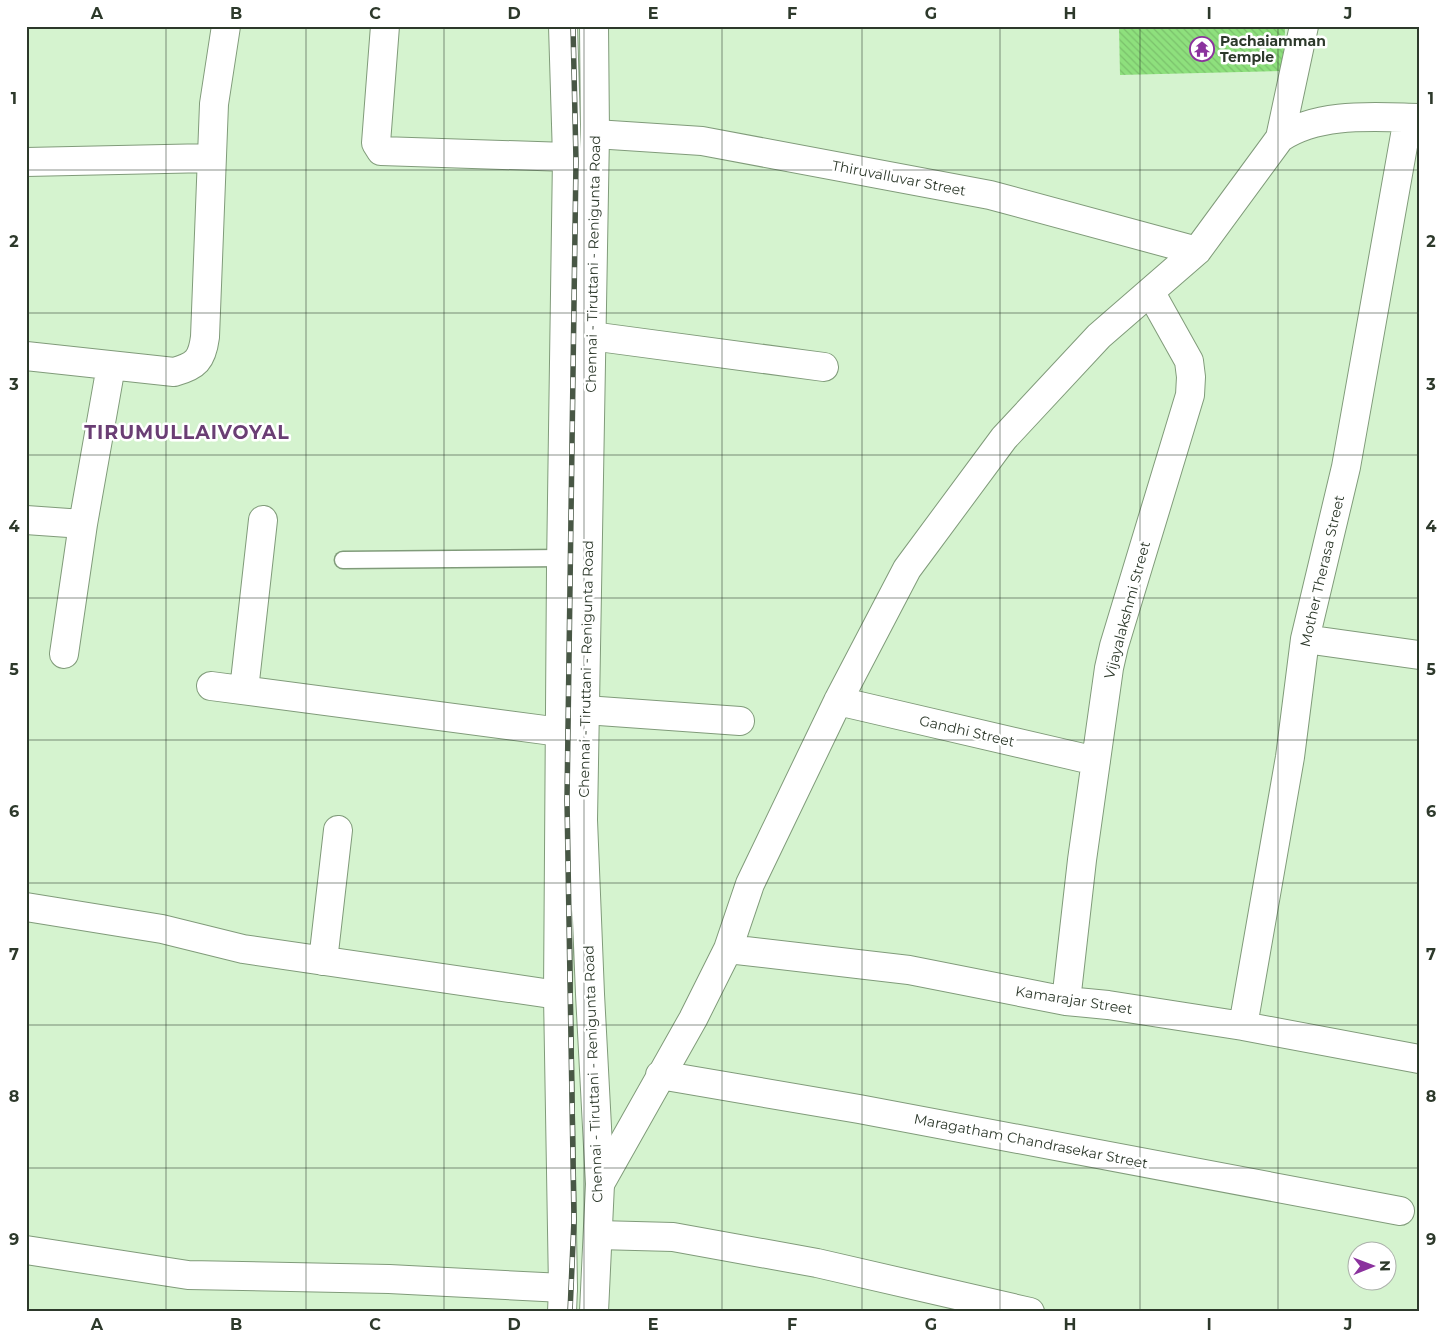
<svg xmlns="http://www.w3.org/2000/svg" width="1445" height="1338" font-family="Montserrat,sans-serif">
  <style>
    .building { fill: url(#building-back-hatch) }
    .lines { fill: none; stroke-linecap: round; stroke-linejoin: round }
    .lane-casing { stroke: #809b7a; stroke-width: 19 }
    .street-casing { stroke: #809b7a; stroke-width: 30 }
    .highway-casing { stroke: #809b7a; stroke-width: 30 }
    .lane { stroke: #fff; stroke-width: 16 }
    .street { stroke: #fff; stroke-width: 28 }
    .highway { stroke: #fff; stroke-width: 28 }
    .rail-casing { stroke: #485745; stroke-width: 5.5 }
    .rail { stroke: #fff; stroke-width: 4; stroke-dasharray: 11; stroke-linecap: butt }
    .grid { fill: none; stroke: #2d392b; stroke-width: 1; stroke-opacity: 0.55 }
    .labels { text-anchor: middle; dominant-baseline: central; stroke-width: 5; stroke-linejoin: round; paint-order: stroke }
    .poi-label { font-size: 14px; font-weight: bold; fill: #2d392b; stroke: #fff; text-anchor: start }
    .street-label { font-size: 14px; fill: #2d392b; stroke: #fff }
    .district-label { font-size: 19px; font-weight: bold; letter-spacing: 1px; fill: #6a3e74; stroke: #fff }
    .neatline { fill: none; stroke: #2d392b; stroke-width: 2 }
    .grid-label { font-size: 16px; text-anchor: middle; font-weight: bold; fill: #2d392b }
  </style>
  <defs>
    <pattern id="building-back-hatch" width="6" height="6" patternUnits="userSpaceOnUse" patternTransform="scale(1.25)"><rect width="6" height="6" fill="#8ee07d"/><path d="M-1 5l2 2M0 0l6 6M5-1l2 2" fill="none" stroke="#7bc16c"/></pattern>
  </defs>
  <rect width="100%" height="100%" fill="#d5f3cf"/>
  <path class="building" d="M1119 26H1285L1284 71 1120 75Z"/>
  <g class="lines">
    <defs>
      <path id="lane" d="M343 560 562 558"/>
      <path id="street" d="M385 26 376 143 381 151 567 157
        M595 134 702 141 990 195 1197 251
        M1280 138 1304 26
        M26 162 211 158
        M591 336 824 367
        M26 356 174 372C196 366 202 360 205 337L214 104 226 26
        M26 520 83 524
        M1305 639 1419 655
        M64 654 83 524 111 366
        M211 686 560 732
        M244 690 263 520
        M838 701 1096 761
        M585 710 740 721
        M26 907 162 929 243 949 558 995
        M728 949 909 970 1066 1001 1108 1005 1243 1026 1419 1059
        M323 961 338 830
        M1066 1001 1082 860 1109 668 1114 646 1190 395 1191 377 1189 361 1151 293
        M1243 1026 1290 757 1305 639 1346 467 1408 118
        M660 1075 859 1109 1400 1211
        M600 1184 693 1019 728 949 750 884 838 701 907 569 1004 438 1099 336 1197 251 1280 138C1319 112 1373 117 1419 118
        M598 1235 673 1237 817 1263 1030 1312
        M26 1250 188 1275 389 1279 563 1288"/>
      <path id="highway" d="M594 26 595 134 583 820 590 994 600 1184 594 1312
        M562 1312 563 1288 558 995 561 568 567 157 563 26"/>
    </defs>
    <use href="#lane" class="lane-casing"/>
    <use href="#street" class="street-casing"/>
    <use href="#highway" class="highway-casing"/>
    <use href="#lane" class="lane"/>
    <use href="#street" class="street"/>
    <use href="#highway" class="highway"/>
    <defs>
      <path id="rail" d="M570 1312 574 1220 567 800 576 161 573 26"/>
    </defs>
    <use href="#rail" class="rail-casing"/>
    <use href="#rail" class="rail"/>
  </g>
  <path class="grid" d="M166 26V1312M306 26V1312M444 26V1312M584 26V1312M722 26V1312M862 26V1312M1000 26V1312M1140 26V1312M1278 26V1312M26 170H1419M26 313H1419M26 455H1419M26 598H1419M26 740H1419M26 883H1419M26 1025H1419M26 1168H1419"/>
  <defs>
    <symbol id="temple-ring" viewBox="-11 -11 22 22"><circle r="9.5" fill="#fff" stroke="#8b329e" stroke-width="1.5"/><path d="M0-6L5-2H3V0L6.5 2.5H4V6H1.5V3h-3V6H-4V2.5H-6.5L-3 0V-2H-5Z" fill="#8b329e"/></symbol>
  </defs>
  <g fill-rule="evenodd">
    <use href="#temple-ring" x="1188" y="35" width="28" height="28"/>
  </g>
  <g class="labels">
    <g class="poi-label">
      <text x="1220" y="41">Pachaiamman<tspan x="1220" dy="16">Temple</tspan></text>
    </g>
    <g class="street-label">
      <text transform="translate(899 178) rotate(11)">Thiruvalluvar Street</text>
      <text transform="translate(593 264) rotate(-89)">Chennai - Tiruttani - Renigunta Road</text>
      <text transform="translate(1322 571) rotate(-77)">Mother Therasa Street</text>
      <text transform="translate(1127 610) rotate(-75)">Vijayalakshmi Street</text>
      <text transform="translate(586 669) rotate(-89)">Chennai - Tiruttani - Renigunta Road</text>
      <text transform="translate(967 731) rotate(13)">Gandhi Street</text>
      <text transform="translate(1074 1000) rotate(9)">Kamarajar Street</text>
      <text transform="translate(593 1074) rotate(-92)">Chennai - Tiruttani - Renigunta Road</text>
      <text transform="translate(1031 1141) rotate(11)">Maragatham Chandrasekar Street</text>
    </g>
    <g class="district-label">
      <text x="187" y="432">TIRUMULLAIVOYAL</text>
    </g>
  </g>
  <rect width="1445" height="1338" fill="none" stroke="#ffffff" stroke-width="55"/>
  <g transform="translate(1372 1266) rotate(89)"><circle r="24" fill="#ffffff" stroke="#abb0aa"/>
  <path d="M0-4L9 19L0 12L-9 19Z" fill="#8b329e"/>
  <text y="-8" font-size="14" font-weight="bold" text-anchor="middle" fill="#2d392b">N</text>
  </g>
  <rect x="28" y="28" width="1390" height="1282" class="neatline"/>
  <g class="grid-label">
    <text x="97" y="19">A</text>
    <text x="236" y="19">B</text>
    <text x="375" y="19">C</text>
    <text x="514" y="19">D</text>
    <text x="653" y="19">E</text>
    <text x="792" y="19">F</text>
    <text x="931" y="19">G</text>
    <text x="1070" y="19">H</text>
    <text x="1209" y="19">I</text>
    <text x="1348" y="19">J</text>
    <text x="14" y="104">1</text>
    <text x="1431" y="104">1</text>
    <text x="14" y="247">2</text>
    <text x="1431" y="247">2</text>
    <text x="14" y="390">3</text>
    <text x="1431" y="390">3</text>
    <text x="14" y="532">4</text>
    <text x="1431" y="532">4</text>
    <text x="14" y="675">5</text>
    <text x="1431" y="675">5</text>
    <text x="14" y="817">6</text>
    <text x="1431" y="817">6</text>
    <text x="14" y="960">7</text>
    <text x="1431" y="960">7</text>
    <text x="14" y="1102">8</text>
    <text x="1431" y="1102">8</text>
    <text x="14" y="1245">9</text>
    <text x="1431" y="1245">9</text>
    <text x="97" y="1330">A</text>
    <text x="236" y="1330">B</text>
    <text x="375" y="1330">C</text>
    <text x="514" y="1330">D</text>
    <text x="653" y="1330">E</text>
    <text x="792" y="1330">F</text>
    <text x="931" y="1330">G</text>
    <text x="1070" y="1330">H</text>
    <text x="1209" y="1330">I</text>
    <text x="1348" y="1330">J</text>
  </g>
</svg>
